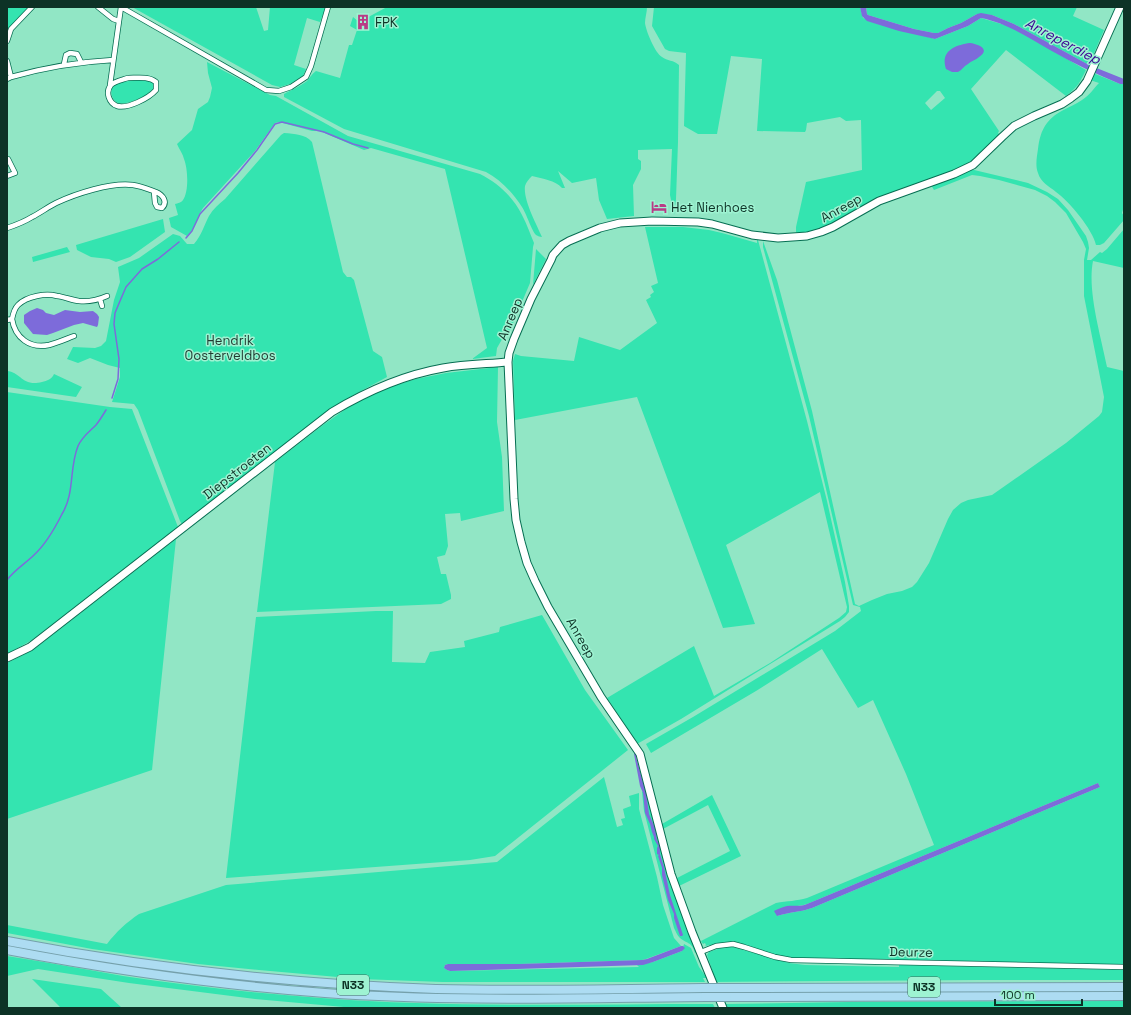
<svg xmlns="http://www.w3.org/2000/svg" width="1131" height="1015" font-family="'Space Grotesk',sans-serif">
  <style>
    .green { fill: #34e4b0; fill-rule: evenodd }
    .water { fill: #7d6bda }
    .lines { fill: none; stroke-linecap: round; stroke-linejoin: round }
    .stream { stroke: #7d6bda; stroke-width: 1.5 }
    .street-casing { stroke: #066e52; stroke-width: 6 }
    .secondary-casing { stroke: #066e52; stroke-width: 9 }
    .highway-casing { stroke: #75a0ab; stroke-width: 10 }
    .street { stroke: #fff; stroke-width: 4.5 }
    .secondary { stroke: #fff; stroke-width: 7 }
    .highway { stroke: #addcf2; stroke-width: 8 }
    .highway-bridge-casing { stroke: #75a0ab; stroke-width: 10; stroke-linecap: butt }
    .highway-bridge { stroke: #addcf2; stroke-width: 8 }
    .labels { text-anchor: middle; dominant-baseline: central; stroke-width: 3; stroke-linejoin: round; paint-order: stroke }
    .shield { fill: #9ef3d2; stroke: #386c5a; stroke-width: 1 }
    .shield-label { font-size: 12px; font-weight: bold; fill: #0d3226 }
    .poi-label { font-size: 13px; fill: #0d3226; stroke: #9ef3d2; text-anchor: start }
    .street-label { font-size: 13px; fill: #0d3226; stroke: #9ef3d2 }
    .park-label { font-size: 13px; fill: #1f3a30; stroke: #9ef3d2 }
    .water-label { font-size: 14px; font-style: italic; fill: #3c0494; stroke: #9ef3d2 }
  </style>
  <rect width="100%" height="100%" fill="#91e6c5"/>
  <path class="green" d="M7 7H29L10 27 7 32Z
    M132 7H256L264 31 268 30 270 7H324L325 9 320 22 307 18 294 65 306 69 303 76 290 84 280 87 272 85Z
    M387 7H647C647 12 645 18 645 23 646 31 655 53 662 57 667 61 674 60 679 65L678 142 676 199 674 215 670 195 672 149 638 150V159L641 161V169L633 185 634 216 607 219 599 200 596 178 572 183 558 171 565 188H562C555 180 543 179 532 176 529 179 526 182 525 186 523 200 537 225 542 237 540 237 538 236 536 235 532 231 526 213 522 207 513 193 501 180 486 172L344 129 284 97V94C291 90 301 86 307 81 310 77 312 74 316 71L340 78 349 45H352L357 30 350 26 353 17 359 22Z
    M654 7H860L863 18 935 39 968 26 981 18 1005 25 1019 31 1086 70C1080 82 1078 87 1066 96L1006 50 971 89 999 131 998 133 1000 135 980 154 966 165 831 225 810 232 798 233 796 232V227L806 182 862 170 861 120 846 121 840 117 807 123 806 130 805 132 757 131 762 59 731 56 717 134H698L684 126 686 53 669 51 665 49 652 26ZM937 91H940L945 98 931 110 925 103Z
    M866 7H1077L1073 16 1104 30 1089 65 1014 24 992 15 977 14 961 23 948 28 938 33H934L914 29 868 15 867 14Z
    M207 62 270 95 276 96 348 136 480 174C498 183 513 197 522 215 527 224 530 234 534 243L533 247 530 283 508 335 505 334 497 348 496 356 472 359 487 348 445 169 371 148 364 150 320 131H312L279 122 275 123 255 151 203 208C197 217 196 228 187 236L171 227 169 218 178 215 175 204C178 203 181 203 183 200 189 191 188 169 184 159 183 154 179 149 177 144L192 130 198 109 208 102 210 97 212 88 208 73Z
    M1093 73 1120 84H1124V206L1122 213 1124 216V220L1104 243 1100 245H1096C1093 230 1069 201 1056 192 1049 186 1041 183 1038 173 1035 166 1037 156 1038 149 1039 140 1041 131 1047 123 1057 110 1069 109 1082 100 1090 95 1093 89 1099 83L1090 80Z
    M140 80 154 82 155 85C154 94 127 106 118 103 115 102 113 99 112 96 107 81 131 81 140 80Z
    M284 133C295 134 305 134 312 142L343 272 347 277H351L354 280 373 351 382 357 387 377 350 397 326 413 182 524 180 521 138 410 134 404 112 402 120 377V368L108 365 90 358 78 363 67 359 73 347 95 348 101 346 106 341 114 300 120 282 118 267 139 258 173 234 180 236 187 244H194C202 235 204 225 209 216 213 209 219 204 225 199L281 135Z
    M970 169 1028 183 1047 192 1058 199 1068 210 1086 236 1088 242 1089 248 1087 260H1091L1100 252 1102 253 1107 249 1124 229V268L1093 261C1087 291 1101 336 1107 367L1124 371V965L791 958 782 957 741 944H716L705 946 706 945 705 943 703 944 701 941 776 903C787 901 797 901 807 898L934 845 906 774 873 700 858 708 822 649 756 691 651 753 646 744 693 717 835 631 861 611 860 607 853 605 809 416 763 247V241L777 280 812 411 855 604 859 606 872 600 887 594 902 591 912 587 917 582 929 563 948 519 953 510 961 503 968 500 992 495 1066 443 1099 416 1102 412 1104 397 1084 296V260L1086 249 1083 242 1066 213 1055 202 1047 196 1035 190 999 180 980 176 972 175 934 190 931 185ZM1098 783 1100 787 812 908C801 912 789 912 777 916L782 908C790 906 798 907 807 904Z
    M163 219 165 232 130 257 116 262 109 259 91 257 77 250 76 245Z
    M645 227H683L709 230 722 233 757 243V240H758L807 421 827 501 845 582 849 606V612L845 617 840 621 681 719 637 744V741H636L607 698 694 646 714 696 770 663 839 618 846 612 847 607 820 492 726 545 755 624 723 628 637 397 515 420 513 361 515 354 521 356 574 361 579 337 620 350 657 323 646 300 651 297 650 295 654 292 651 286 658 283Z
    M67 247 70 252 33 262 32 257Z
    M536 249 546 259 533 285Z
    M498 367 497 422 502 457 504 511 461 521 460 513 445 514 448 546 445 555 437 557 441 574H446L451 595V599L441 604 257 612 275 462 323 425 350 406 360 400 393 386 416 379 446 373Z
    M7 371C21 372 22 387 42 382 47 381 52 379 54 374L82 387 76 397 7 387Z
    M7 392 110 407 132 409 178 527 32 640 7 654Z
    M176 539 152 770 7 819V663L25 654 37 647Z
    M376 611H393L392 662 425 663 430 652 465 647 464 641 499 632 500 627 542 615 585 690 628 750 495 856 470 860 226 878 256 617Z
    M604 777 617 827 623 825 621 819 625 818 623 809 631 806 629 796 639 793V809L657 877 663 905 674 938 681 946 646 959 642 960 519 964H448L445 965 444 968 447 970 450 971 639 967 637 965 653 962 682 951 684 944 691 948 699 967 707 978H715L707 955 709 952 723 947H733L789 963 805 965 899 967V965L1124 970V980H977L708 982 706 978H703L705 982H443L360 979 259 970 198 964 92 949 7 933V925L107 944C116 932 127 922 139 914L226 885 497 862Z
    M646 788 673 891 697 952 695 953C692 941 686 944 679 937 677 935 676 932 674 928L644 811 642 792Z
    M712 795 741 856 679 886 677 878 730 851 708 805 663 829 662 824Z
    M7 956C46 962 84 969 123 976 188 986 255 993 321 998 451 1008 583 1004 713 1004L715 1008H355L255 999 129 983 38 969 7 976Z
    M32 979 101 989 122 1008H61Z
    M1111 1001H1124V1008H727L726 1004 849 1002Z"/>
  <path class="water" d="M860 7H866L867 14 868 15 914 29 934 33H938L948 28 961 23 977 14 981 13 992 15 1014 24 1089 65 1124 79V84H1120C1096 74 1073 63 1050 50 1027 37 1007 23 981 18L968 26 935 39 899 31 867 21 862 16Z
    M970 43C978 44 991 49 979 57 976 60 971 61 968 64 964 66 962 70 958 72H952L946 69C940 51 955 45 970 43Z
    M37 308 43 310 46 313 54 315 65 310 80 312 93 311 97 314 99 317 98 325 97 327 83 323 74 325 53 333 47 335 33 334 24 323V315L30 311Z
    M636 752 637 754 636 757 646 793 649 814 655 828 657 840 660 846V854L664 867 670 895 683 935 682 936H680L674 918V914L668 900 662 875V868L658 856 659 855 657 854V848L658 846 654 839V837L652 832 650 824 645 813 643 793 640 786 634 754Z
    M1098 783 1100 787 812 908C801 912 789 912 777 916L774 911C778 909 782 907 787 906 794 905 800 907 807 904Z
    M681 946H683L685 948 682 951 653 962 643 965 450 971 447 970 444 968 445 965 448 964H519L642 960 647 959Z"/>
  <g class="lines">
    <path class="stream" d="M186 238 192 231 200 214 238 173 257 150 275 124 282 122 324 132 353 144 368 148
      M112 398 118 379 119 359 114 324 115 313 120 301 126 287 142 269 158 259 179 242
      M7 580C14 570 26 563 34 555 46 544 55 528 62 514 75 493 69 468 78 446 82 437 89 432 96 425 100 420 103 415 106 410"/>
    <defs>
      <path id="street" d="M98 7 113 19 119 21
        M121 7 266 90 279 91 291 87 306 77 311 66 328 7
        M7 41 11 29 32 7
        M7 61 11 77
        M64 64 66 55 70 53 77 54 81 62
        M128 78C137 78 149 76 156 82V90C149 98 128 109 117 106 109 103 105 92 111 85 115 81 122 80 128 78Z
        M7 79 11 77C47 67 76 62 113 60
        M110 85 121 7
        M7 159H8L15 173 7 176
        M7 228C16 225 24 222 32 217 40 213 48 207 56 203 75 194 111 182 133 185 141 186 148 189 156 192 163 195 168 202 162 208L157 207 155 203 154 192
        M100 299 102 306
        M12 319C13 314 14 309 18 305 27 296 46 293 57 296 65 297 71 300 79 301 89 302 98 300 107 296
        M7 320 12 319C15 338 30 349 49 345 57 343 66 339 74 336
        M701 952 716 946 733 944 744 947 775 957 791 960 1124 967"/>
      <path id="secondary" d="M7 658 30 647 332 412C367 391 403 375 443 368 465 364 487 364 508 362
        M723 1008 692 932 671 874 640 754 601 697 548 607 535 581 527 563 521 542 516 520 514 499 508 362 509 353 514 339 531 299 551 260 553 255 562 245 569 241 600 228 620 223 652 221 698 222 712 224 752 235 778 238 807 236 821 232 833 227 879 201 954 174 973 165 1002 137 1014 126 1034 116 1062 104 1071 98 1079 92 1087 81 1120 7"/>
      <path id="highway" d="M7 941C149 968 292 984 436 989 525 991 614 989 703 988
        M7 950C112 970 218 985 325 993 451 1002 578 998 705 997
        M724 988 1124 987
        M727 997 1124 996"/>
    </defs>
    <use href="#street" class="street-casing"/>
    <use href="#secondary" class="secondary-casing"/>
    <use href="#highway" class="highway-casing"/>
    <use href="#street" class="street"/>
    <use href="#secondary" class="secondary"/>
    <use href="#highway" class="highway"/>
    <defs>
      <path id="highway-bridge" d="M703 988H724
        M705 997H727"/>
    </defs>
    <use href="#highway-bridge" class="highway-bridge-casing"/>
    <use href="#highway-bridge" class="highway-bridge"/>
  </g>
  <defs>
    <symbol id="building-bare" viewBox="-9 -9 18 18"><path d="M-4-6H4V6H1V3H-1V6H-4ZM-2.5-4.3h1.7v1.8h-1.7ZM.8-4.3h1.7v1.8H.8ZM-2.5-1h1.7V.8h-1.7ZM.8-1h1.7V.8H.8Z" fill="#b93a86" stroke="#9ef3d2" stroke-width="2.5" paint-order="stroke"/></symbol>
    <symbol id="hotel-bare" viewBox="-9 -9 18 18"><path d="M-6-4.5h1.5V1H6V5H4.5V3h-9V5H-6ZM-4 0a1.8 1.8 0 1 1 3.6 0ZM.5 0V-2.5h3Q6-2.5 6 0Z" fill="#b93a86" stroke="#9ef3d2" stroke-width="2.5" paint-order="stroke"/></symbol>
  </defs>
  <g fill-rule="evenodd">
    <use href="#building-bare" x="352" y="11" width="22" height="22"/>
    <use href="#hotel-bare" x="648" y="196" width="22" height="22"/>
  </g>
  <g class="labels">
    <g class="shield">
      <rect x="337" y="975" width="32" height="20" rx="3"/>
      <rect x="908" y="977" width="32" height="20" rx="3"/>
    </g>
    <g class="shield-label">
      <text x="353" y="985">N33</text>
      <text x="924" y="987">N33</text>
    </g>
    <g class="poi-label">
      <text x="375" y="22">FPK</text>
      <text x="671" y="207">Het Nienhoes</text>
    </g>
    <g class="street-label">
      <text transform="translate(841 208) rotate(-29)">Anreep</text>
      <text transform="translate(510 319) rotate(-67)">Anreep</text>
      <text transform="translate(237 471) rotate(-38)">Diepstroeten</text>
      <text transform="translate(581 638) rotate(60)">Anreep</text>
      <text transform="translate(911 952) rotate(1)">Deurze</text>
    </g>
    <g class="park-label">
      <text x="230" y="340">Hendrik<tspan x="230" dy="15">Oosterveldbos</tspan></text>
    </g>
    <g class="water-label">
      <text transform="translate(1063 41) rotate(28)">Anreperdiep</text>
    </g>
  </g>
  <rect width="1131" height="1015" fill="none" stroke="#0d3226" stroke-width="16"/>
  <path d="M995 999v6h87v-6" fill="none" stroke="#0d3226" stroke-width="2"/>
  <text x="1001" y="999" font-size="12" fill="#0d3226" stroke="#9ef3d2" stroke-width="3" paint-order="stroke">100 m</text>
</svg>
